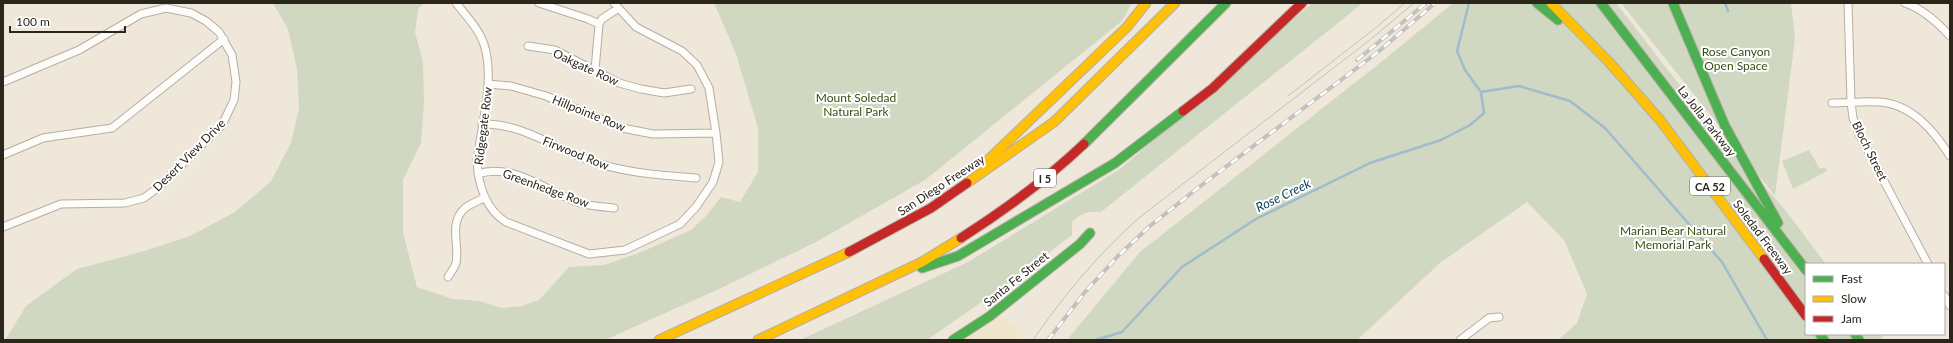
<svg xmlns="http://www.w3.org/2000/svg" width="1953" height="343" font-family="Lato,sans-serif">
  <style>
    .built { fill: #f1e5cc }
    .green { fill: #d1d8c1 }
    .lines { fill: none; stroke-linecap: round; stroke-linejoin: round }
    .stream { stroke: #9fbbcc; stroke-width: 2.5 }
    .street-casing { stroke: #b4aea4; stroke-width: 9 }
    .fast-casing { stroke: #b4aea4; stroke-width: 11 }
    .slow-casing { stroke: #b4aea4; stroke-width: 11 }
    .jam-casing { stroke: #b4aea4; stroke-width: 11 }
    .street { stroke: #fdfcf9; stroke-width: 7 }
    .fast { stroke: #4caf50; stroke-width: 9 }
    .slow { stroke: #ffc107; stroke-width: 9 }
    .jam { stroke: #c62828; stroke-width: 9 }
    .tram { stroke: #c2c1bd; stroke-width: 1 }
    .rail-casing { stroke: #c2c1bd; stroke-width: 4 }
    .rail { stroke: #fff; stroke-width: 2.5; stroke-dasharray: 8; stroke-linecap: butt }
    .labels { text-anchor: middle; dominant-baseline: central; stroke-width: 4; stroke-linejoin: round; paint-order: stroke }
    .shield { fill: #fff; stroke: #6b6760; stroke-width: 1 }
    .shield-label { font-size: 11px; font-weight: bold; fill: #2b261c }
    .park-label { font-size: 12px; fill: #335012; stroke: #fff }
    .street-label { font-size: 12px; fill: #2b261c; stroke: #fff }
    .water-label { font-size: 13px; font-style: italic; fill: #073e5d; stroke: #fff }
  </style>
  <rect width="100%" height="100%" fill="#efe8da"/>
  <path class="built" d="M1000 315 1024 333 1019 340H961Z"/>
  <path class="green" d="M273 3H424L418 9 415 32 423 62 424 103 421 143 403 180V232L417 287 453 299 479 301 502 308 521 306 539 300 569 267 604 265 639 253 691 230 705 217 721 197 740 202 758 172V128L736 54 714 3H1132L1122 21 925 180 816 242 719 289 605 340H5L26 306 77 269 141 252 190 236 235 212 271 181 291 143 299 108 297 69 288 29Z
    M1312 3H1363L1101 212C1088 211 1081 213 1072 222V235L1020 275 927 340H800L968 262 1120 169Z
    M1453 3H1616L1698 109 1786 211 1826 264H1806V334H1880L1884 340H1558L1577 323 1587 294 1564 240 1527 202 1440 263 1357 340H1067L1140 252 1385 59Z
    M1621 3H1791L1795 39 1775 196Z
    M1809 150 1820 169 1825 167 1827 171 1793 189 1782 161Z"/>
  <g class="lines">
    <path class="stream" d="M1725 3 1728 11
      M1481 92 1519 86 1570 101 1605 128 1722 262 1767 340
      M1096 340 1122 332 1182 267 1256 219 1370 163 1441 140 1470 125 1484 113 1481 92 1465 70 1457 51 1469 3"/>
    <defs>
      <path id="street" d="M456 3C464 13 474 24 480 35 498 68 482 123 477 160 478 183 485 209 506 222L589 254 625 250 680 224 696 207 713 182 719 162 716 133 709 88 697 65 682 51 636 27 614 3
        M539 3 588 19 599 24
        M1848 3 1851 102 1853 118 1859 134 1928 264
        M1905 3C1923 9 1937 22 1950 36
        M528 46 555 50 619 83 641 89 664 93 691 89
        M595 70 599 24 602 19 617 9
        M3 82 79 50 141 14 166 8 191 13 206 21 219 32 232 55 236 82 234 100 222 125 160 186 144 198 125 203 61 204 3 227
        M488 84 511 86 546 96 622 128 653 134 716 133
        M1832 103C1847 103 1863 101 1879 102 1912 104 1934 131 1950 156
        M482 124C521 123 553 147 588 160 623 173 659 175 696 178
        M3 155 43 138 112 128 224 39
        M478 174C513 162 547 192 580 203 590 206 603 207 614 208
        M448 277C451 272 455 267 456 263 460 245 448 223 465 208 470 204 478 201 484 198
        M1944 295 1950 306
        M1460 340 1489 318 1499 317"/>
      <path id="fast" d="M1537 3 1558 20
        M1601 3 1806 270
        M1673 3 1725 126 1778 223
        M1084 144 1226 3
        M922 268 958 256 1115 163 1183 111
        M1820 334 1824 340
        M1855 334 1859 340
        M953 340 990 316 1080 244 1090 233"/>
      <path id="slow" d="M1551 3 1609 62 1660 120 1764 259
        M986 162 1127 27 1146 3
        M967 183 1054 122 1175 3
        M659 340 849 252
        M758 340 922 262 961 238"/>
      <path id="jam" d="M1183 111 1213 88 1302 3
        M961 238C1005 210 1046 180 1084 144
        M849 252 931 208 967 183
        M1764 259 1806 316"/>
    </defs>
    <use href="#street" class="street-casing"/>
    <use href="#fast" class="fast-casing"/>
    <use href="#slow" class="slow-casing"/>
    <use href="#jam" class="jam-casing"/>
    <use href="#street" class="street"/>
    <use href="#fast" class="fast"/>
    <use href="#slow" class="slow"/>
    <use href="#jam" class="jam"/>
    <path class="tram" d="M1288 96 1373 30 1405 3
      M1033 340C1064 295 1099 253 1140 217L1371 39 1414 3"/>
    <defs>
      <path id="rail" d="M1357 60 1426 3
        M1048 340 1085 292 1118 256 1150 226 1194 191 1378 52 1435 3"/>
    </defs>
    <use href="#rail" class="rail-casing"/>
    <use href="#rail" class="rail"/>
  </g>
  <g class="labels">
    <g class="shield">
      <rect x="1034" y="169" width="22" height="18" rx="3"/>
      <rect x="1690" y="177" width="40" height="18" rx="3"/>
    </g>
    <g class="shield-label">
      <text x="1045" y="178">I 5</text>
      <text x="1710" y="186">CA 52</text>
    </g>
    <g class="park-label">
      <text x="1736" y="51">Rose Canyon<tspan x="1736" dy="14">Open Space</tspan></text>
      <text x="856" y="97">Mount Soledad<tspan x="856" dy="14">Natural Park</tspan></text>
      <text x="1673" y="230">Marian Bear Natural<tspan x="1673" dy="14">Memorial Park</tspan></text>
    </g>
    <g class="street-label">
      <text transform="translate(586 67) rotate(25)">Oakgate Row</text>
      <text transform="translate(589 113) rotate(22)">Hillpointe Row</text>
      <text transform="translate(1707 121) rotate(52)">La Jolla Parkway</text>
      <text transform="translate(483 126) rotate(-83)">Ridgegate Row</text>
      <text transform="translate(1870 151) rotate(64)">Bloch Street</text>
      <text transform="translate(576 153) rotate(22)">Firwood Row</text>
      <text transform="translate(189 155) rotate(-45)">Desert View Drive</text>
      <text transform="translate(941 185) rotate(-33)">San Diego Freeway</text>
      <text transform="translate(546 188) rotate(20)">Greenhedge Row</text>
      <text transform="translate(1763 237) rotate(53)">Soledad Freeway</text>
      <text transform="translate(1016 279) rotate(-39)">Santa Fe Street</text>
    </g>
    <g class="water-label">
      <text transform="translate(1283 195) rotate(-26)">Rose Creek</text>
    </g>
  </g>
  <rect width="1953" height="343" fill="none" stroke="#2b261c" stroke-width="8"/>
  <rect x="1805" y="263" width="140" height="72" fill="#ffffff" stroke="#aaa8a4"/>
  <rect x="1813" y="276" width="20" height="6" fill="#4caf50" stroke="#aaa8a4"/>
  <text x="1841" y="283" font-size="12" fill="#2b261c">Fast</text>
  <rect x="1813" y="296" width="20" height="6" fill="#ffc107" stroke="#aaa8a4"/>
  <text x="1841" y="303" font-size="12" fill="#2b261c">Slow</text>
  <rect x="1813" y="316" width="20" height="6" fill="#c62828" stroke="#aaa8a4"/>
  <text x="1841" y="323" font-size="12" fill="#2b261c">Jam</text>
  <path d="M10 26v6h115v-6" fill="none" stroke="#2b261c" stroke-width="2"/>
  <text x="16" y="26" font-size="12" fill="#2b261c" stroke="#ffffff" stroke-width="3" paint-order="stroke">100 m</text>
</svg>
